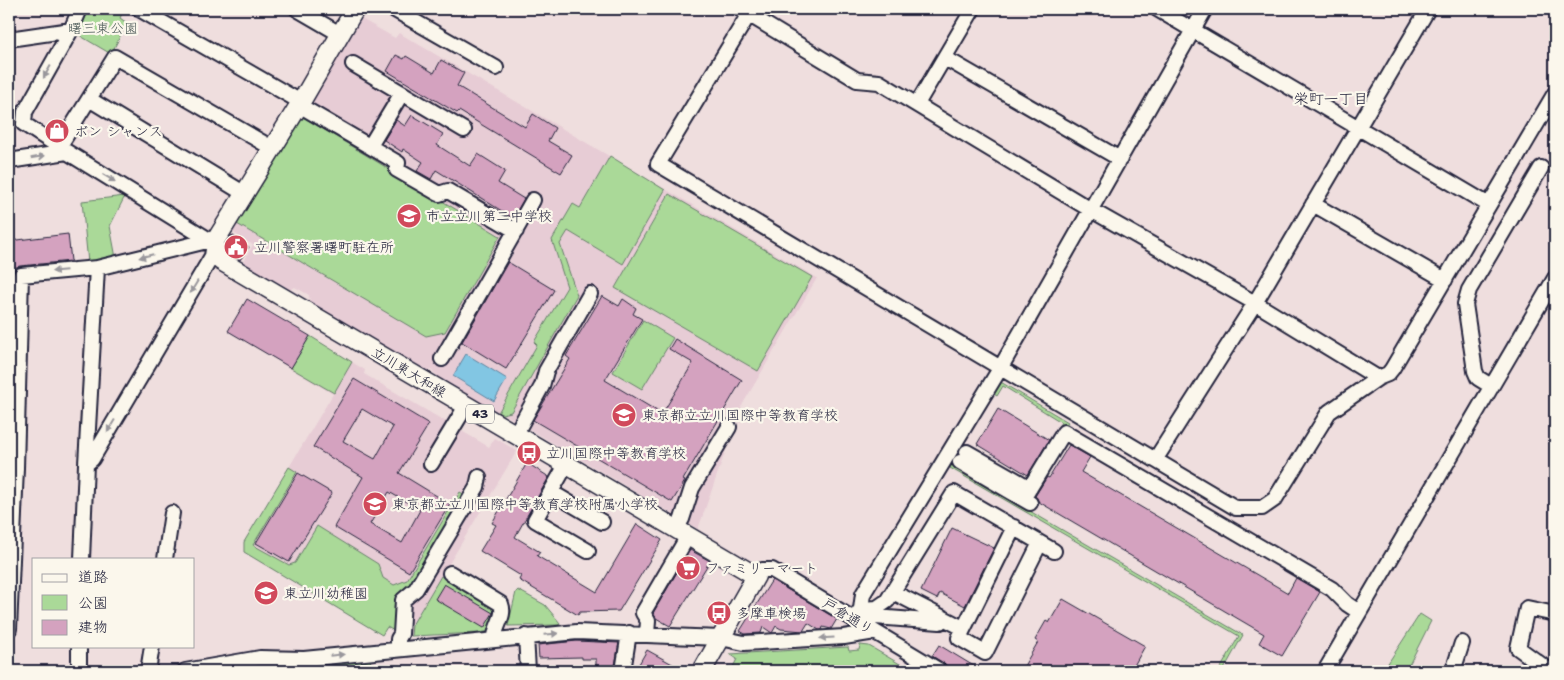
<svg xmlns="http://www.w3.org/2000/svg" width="1564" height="680" font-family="'Shantell Sans','Klee One',sans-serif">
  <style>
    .built { fill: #e7ccd5 }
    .green { fill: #aad998; stroke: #667e6a }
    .water { fill: #82c6e3; stroke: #5c84a0 }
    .building { fill: #d4a2bf; stroke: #22223b; fill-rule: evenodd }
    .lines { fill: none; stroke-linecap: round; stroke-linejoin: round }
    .minor-casing { stroke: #22223b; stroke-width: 18 }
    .major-casing { stroke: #22223b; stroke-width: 21 }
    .minor { stroke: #fbf7ec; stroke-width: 14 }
    .major { stroke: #fbf7ec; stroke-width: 18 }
    .oneway { fill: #99979c }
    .labels { text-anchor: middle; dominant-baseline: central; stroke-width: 4.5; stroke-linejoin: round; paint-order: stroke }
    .shield { fill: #fbf7ec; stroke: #636270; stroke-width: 1 }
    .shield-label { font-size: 12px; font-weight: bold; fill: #22223b }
    .park-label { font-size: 14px; fill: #4b5957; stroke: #fbf7ec }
    .poi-label { font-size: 14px; fill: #22223b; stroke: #fbf7ec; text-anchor: start }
    .street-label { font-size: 14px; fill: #22223b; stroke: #fbf7ec }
    .neighbourhood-label { font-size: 15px; fill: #22223b; stroke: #fbf7ec }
  </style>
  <rect width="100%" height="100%" fill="#efdede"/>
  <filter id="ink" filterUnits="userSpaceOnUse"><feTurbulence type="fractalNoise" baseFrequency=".02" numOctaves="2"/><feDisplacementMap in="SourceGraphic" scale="10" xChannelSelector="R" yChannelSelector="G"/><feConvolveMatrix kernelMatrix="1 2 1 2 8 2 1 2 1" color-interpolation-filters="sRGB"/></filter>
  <g filter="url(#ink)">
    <path class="built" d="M358 17 395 38 399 33 817 278 741 407 698 529 504 414 498 415 437 379V375L430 370 424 372 310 303 309 295 295 287 289 290 242 264 253 245 232 232 298 119 303 117 312 104 310 99Z
      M247 299 365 370 364 374 489 447 495 438 517 451 412 625 411 636 406 637 387 627 382 635 244 552V542L333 394 228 331Z"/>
    <path class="green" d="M81 9H124L120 18 127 23 111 54 72 31Z
      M303 117 500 236 445 332 426 336 237 224 298 119Z
      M610 156 665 190 623 264 568 231 560 244 577 295 511 412 498 415 499 411 537 345 534 342 567 287 552 240 573 204 580 208Z
      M669 194 812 277 758 371 615 288Z
      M125 196 110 226 116 258 88 263 82 201Z
      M643 320 673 338 642 389 613 372Z
      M310 336 352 362 334 393 291 368Z
      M999 381 1068 422 1060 435 1056 431 1061 422 1003 386 997 396 994 394 993 390Z
      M965 445 1030 483 961 456 954 467 1243 635 1223 671H1219L1239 636 950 468Z
      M289 467 297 472 253 545 289 565 295 563 317 526 378 564 383 578 394 585 407 580 460 492 467 496 415 582 396 632 387 627 382 635 244 552V542Z
      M441 576 495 608 496 611 489 631 480 633 411 636 412 625Z
      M518 590 545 605 560 623 559 625 508 626 516 592Z
      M1420 614 1431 621 1409 665 1405 671H1383Z
      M860 645 869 646 912 671H731L737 659 730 654 848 647 849 651 859 650Z
      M370 656 371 671H266L269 668Z"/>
    <path class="water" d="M466 354 507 379 494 401 453 376Z"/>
    <path class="building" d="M396 55 404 59 406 56 434 73 441 60 464 73 457 86 525 127 533 114 555 128 548 141 572 155 561 173 459 111 457 113 387 71Z
      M412 115 443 134 437 145 470 166 478 154 505 171 498 183 524 199 513 218 436 170 431 179 417 171 423 162 403 149 402 152 384 140 396 120 405 126Z
      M68 234 71 261 20 266 9 269V241Z
      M232 235 249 247 240 260 229 253 226 244Z
      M508 262 554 290 506 369 462 342Z
      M602 296 619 306 623 299 636 308 633 314 642 319 605 380 662 414 693 363 669 349 675 339 742 380 683 480 685 481 672 502 533 420 570 359 566 356Z
      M247 299 310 336 291 368 228 331Z
      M354 379 429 424 399 473 450 504 409 572 334 527 363 477 313 447ZM362 409 393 427 375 459 343 441ZM389 492 420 510 402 543 370 524Z
      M998 409 1049 440 1028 475 977 444Z
      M1069 445 1090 457 1081 472 1288 593 1296 578 1320 592 1282 656 1259 643 1264 634 1039 502 1035 496 1047 477 1049 478Z
      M527 463 549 477 515 537 540 552 537 556 597 592 637 524 662 540 619 611 580 612 578 615 519 580 521 576 480 551 496 525 492 523Z
      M298 473 332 493 289 562 256 543Z
      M952 528 994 548 965 606 940 593 937 599 921 591Z
      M690 550 710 561 670 626 656 618 653 613Z
      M772 580 837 619 831 629 823 627 822 630H819L808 623 803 631 781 629 776 626 772 633 763 627 761 633 745 634 740 631Z
      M444 584 493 613 484 628 435 599Z
      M1063 599 1145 646 1131 671H1033L1024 666 1038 642 1035 640 1046 621 1049 623Z
      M577 641 619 643 614 671H596V659H582V657L539 658 538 645Z
      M939 645 972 665 983 671 949 670 945 664 932 656Z
      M647 650 685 671H635Z"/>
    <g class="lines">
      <defs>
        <path id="minor" d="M80 9 71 30 25 112 24 124 67 152 214 243 212 256 92 459 86 464
          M139 9 301 102 304 108 398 163 397 170 439 194 448 191 516 231
          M297 9 340 34
          M393 9 496 68
          M740 9 857 80 879 82 1091 210 1255 303 1378 378
          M752 9 658 164 1236 508H1262L1275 499 1329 412 1378 378 1388 374 1392 369 1555 93
          M1157 9 1489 205
          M9 39 71 30
          M945 58 1120 159
          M353 64 464 130
          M89 99 245 194
          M917 104 973 9
          M370 146 402 93
          M59 147 115 57 272 148
          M9 161 67 152
          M1313 204 1445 280
          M442 359 533 200
          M1491 386 1478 378 1475 371 1465 304 1469 290 1541 168
          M515 435 542 386 546 371 590 294
          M967 452 1030 488
          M1155 460 1255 303 1428 9
          M960 462 1030 503
          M431 464 466 406
          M566 465 535 520 588 551
          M551 492 602 522
          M1023 499 1064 432 1332 589 1347 604 1359 612
          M1014 527 959 638 985 653 1040 543
          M676 530 682 519 692 488 729 427
          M82 559 86 464 97 268
          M165 559 172 513
          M450 573 501 604C506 617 494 626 495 639
          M756 576 762 570H772L940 671
          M893 592 963 628
          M861 609 877 608 887 601 954 493 1054 551
          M863 610 875 617 940 622 943 618
          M854 619 861 609 863 594 1001 367 1205 9
          M9 629 16 468 21 275 97 268 211 240
          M647 634 648 621 643 613 688 536
          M526 636 528 671
          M398 649V639L401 634 403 600 416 589 477 487 479 477
          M79 671V646
          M148 671 152 646
          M185 671 260 658 304 659 577 632 694 637 721 638 744 643 844 637 875 632
          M623 671 629 633
          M1325 671 1555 278
          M1453 671 1462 643
          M1550 671 1518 648 1527 608 1555 614"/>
        <path id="major" d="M355 9 301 102 214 243 221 261 756 576 702 671"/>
      </defs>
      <use href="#minor" class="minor-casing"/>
      <use href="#major" class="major-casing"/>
      <use href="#minor" class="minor"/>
      <use href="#major" class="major"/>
    </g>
    <defs><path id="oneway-solid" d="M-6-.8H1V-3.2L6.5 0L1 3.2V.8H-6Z" transform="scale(1.25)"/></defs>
    <g class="oneway">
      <use href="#oneway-solid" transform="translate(47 72) rotate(120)"/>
      <use href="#oneway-solid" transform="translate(38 157) rotate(-9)"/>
      <use href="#oneway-solid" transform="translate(109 178) rotate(31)"/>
      <use href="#oneway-solid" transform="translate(146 256) rotate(166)"/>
      <use href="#oneway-solid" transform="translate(59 271) rotate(175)"/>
      <use href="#oneway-solid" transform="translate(194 287) rotate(121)"/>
      <use href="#oneway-solid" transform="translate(111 426) rotate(121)"/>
      <use href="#oneway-solid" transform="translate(551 634) rotate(-5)"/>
      <use href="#oneway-solid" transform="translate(827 638) rotate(176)"/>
      <use href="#oneway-solid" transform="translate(337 655) rotate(-6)"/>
    </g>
  </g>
  <defs>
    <symbol id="shop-disc" viewBox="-11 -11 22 22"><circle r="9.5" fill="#d1495b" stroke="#fbf7ec"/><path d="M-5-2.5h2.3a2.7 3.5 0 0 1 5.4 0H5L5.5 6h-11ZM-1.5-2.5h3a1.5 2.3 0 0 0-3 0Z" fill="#fff"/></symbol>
    <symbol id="school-disc" viewBox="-11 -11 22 22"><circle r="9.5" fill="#d1495b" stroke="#fbf7ec"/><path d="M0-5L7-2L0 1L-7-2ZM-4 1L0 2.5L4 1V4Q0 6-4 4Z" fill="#fff"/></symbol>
    <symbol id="civic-disc" viewBox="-11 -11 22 22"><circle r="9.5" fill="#d1495b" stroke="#fbf7ec"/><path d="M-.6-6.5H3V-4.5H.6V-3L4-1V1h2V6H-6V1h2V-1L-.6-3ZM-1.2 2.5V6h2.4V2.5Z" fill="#fff"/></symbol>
    <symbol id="bus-disc" viewBox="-11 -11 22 22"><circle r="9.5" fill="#d1495b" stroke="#fbf7ec"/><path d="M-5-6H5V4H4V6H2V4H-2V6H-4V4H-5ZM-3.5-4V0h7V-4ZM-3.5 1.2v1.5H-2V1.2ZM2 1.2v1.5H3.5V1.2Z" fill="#fff"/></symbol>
    <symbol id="supermarket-disc" viewBox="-11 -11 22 22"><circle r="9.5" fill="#d1495b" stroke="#fbf7ec"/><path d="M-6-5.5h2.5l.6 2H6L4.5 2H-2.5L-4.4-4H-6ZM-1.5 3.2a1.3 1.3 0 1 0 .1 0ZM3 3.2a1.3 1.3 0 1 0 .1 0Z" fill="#fff"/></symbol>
  </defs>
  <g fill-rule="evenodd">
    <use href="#shop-disc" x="43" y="117" width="28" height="28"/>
    <use href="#school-disc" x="395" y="202" width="28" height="28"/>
    <use href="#civic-disc" x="222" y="233" width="28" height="28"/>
    <use href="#school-disc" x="610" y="401" width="28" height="28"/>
    <use href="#bus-disc" x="515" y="439" width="28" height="28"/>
    <use href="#school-disc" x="361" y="490" width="28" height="28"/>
    <use href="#supermarket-disc" x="674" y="554" width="28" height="28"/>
    <use href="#school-disc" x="252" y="579" width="28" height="28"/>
    <use href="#bus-disc" x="705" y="599" width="28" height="28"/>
  </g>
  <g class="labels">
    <rect class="shield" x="466" y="404.5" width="28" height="19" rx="4"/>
    <g class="shield-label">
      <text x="480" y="414">43</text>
    </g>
    <g class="park-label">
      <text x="103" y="28">曙三東公園</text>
    </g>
    <g class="poi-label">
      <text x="74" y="131">ボン シャンス</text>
      <text x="426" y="216">市立立川第二中学校</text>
      <text x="254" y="247">立川警察署曙町駐在所</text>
      <text x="642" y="415">東京都立立川国際中等教育学校</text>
      <text x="546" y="453">立川国際中等教育学校</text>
      <text x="392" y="504">東京都立立川国際中等教育学校附属小学校</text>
      <text x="706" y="568">ファミリーマート</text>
      <text x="284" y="593">東立川幼稚園</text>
      <text x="736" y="613">多摩車検場</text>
    </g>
    <g class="street-label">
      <text transform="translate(409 372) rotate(31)">立川東大和線</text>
      <text transform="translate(848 616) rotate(31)">戸倉通り</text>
    </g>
    <g class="neighbourhood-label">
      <text x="1331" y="99">栄町一丁目</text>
    </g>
  </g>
  <rect width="1564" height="680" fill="none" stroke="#fbf7ec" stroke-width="30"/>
  <rect x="15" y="15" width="1534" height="650" fill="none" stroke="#22223b" stroke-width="2" filter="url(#ink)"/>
  <rect x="32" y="558" width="162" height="90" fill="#fbf7ec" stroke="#a4a2a5"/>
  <rect x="42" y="574" width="25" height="8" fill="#fbf7ec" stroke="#a4a2a5"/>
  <text x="78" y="582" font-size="15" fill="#22223b">道路</text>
  <rect x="42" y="595" width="25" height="15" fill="#aad998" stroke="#a4a2a5"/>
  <text x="78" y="608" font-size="15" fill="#22223b">公園</text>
  <rect x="42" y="620" width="25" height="15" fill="#d4a2bf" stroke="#a4a2a5"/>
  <text x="78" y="632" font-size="15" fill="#22223b">建物</text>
</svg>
